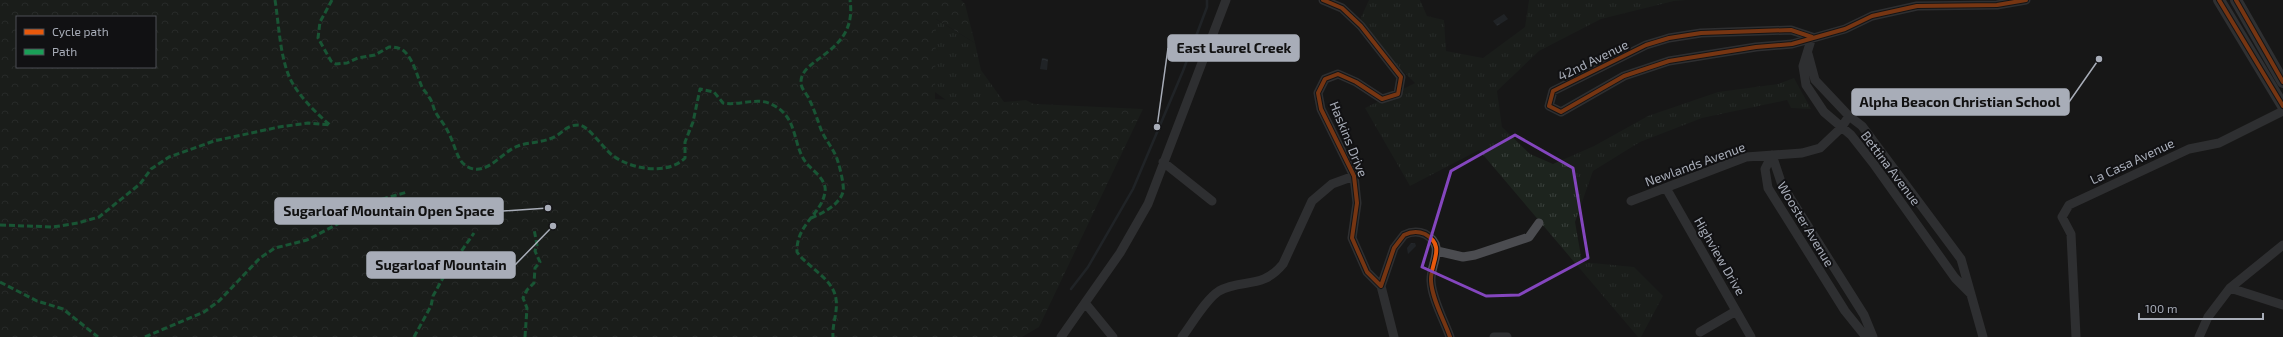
<svg xmlns="http://www.w3.org/2000/svg" width="2283" height="337" font-family="'Exo 2',sans-serif">
  <style>
    .grass { fill: url(#grass-tufts) }
    .forest { fill: url(#forest-crowns); fill-rule: evenodd }
    .water { fill: url(#water-ripples) }
    .lines { fill: none; stroke-linecap: round; stroke-linejoin: round }
    .stream { stroke: #2a3239; stroke-width: 2.5 }
    .minor { stroke: #4b4c50; stroke-width: 9 }
    .major { stroke: #4d4f52; stroke-width: 12 }
    .quiet { stroke: #1a9f57; stroke-width: 3; stroke-dasharray: 6 3; stroke-linecap: butt }
    .cycleway-casing { stroke: #111113; stroke-width: 6 }
    .cycleway { stroke: #e8590c; stroke-width: 4 }
    .marked { fill: none; stroke: #8446be; stroke-width: 3; stroke-linejoin: round }
    .labels { text-anchor: middle; dominant-baseline: central; stroke-width: 4; stroke-linejoin: round; paint-order: stroke }
    .street-label { font-size: 13px; fill: #a8adb8; stroke: #111113 }
    .leader { fill: none; stroke: #a8adb8; stroke-width: 1.5 }
    .callout-dot { fill: #a8adb8; stroke: #111113; stroke-width: 1.5 }
    .callout { fill: #a8adb8; stroke: #a8adb8; stroke-width: 1.5 }
    .callout-label { font-size: 14px; text-anchor: middle; font-weight: bold; fill: #111 }
  </style>
  <defs>
    <pattern id="grass-tufts" width="24" height="20" patternUnits="userSpaceOnUse"><rect width="24" height="20" fill="#1d241e"/><path d="M3 7l-1-3M5 7V3M7 7l1-3M15 17l-1-3M17 17v-4M19 17l1-3" fill="none" stroke="#3b413d"/></pattern>
    <pattern id="forest-crowns" width="20" height="18" patternUnits="userSpaceOnUse"><rect width="20" height="18" fill="#1d241e"/><path d="M2 6a3 3 0 1 1 6 0M12 15a3 3 0 1 1 6 0" fill="none" stroke="#3b413d"/></pattern>
    <pattern id="water-ripples" width="26" height="14" patternUnits="userSpaceOnUse"><rect width="26" height="14" fill="#2a3239"/><path d="M2 4q2-2 4 0t4 0M15 11q2-2 4 0t4 0" fill="none" stroke="#464d54"/></pattern>
  </defs>
  <rect width="100%" height="100%" fill="#171717"/>
  <path class="grass" d="M888 0 908 2 975 43 981 70 1004 102 1026 100 1092 134 972 119 924 84Z
    M1369 0H1420L1427 16 1444 20 1446 51 1483 58 1525 27 1529 0H1687L1674 1 1601 19 1539 51 1497 91 1502 127 1530 154 1553 164 1594 146 1648 116 1718 92 1778 84 1794 78 1811 109 1791 108 1787 100 1702 118 1640 142 1593 171 1575 222 1582 262 1634 267 1663 296 1641 337H1638L1479 150 1410 186 1365 108 1415 83 1357 26Z"/>
  <path class="forest" d="M0 0H961L965 4 975 43 936 19 935 99 1143 109 1039 327 1022 337H0ZM17 17H155V67H17Z"/>
  <path class="water" d="M1504 14 1508 19 1497 26 1493 21Z
    M1042 58 1048 59 1047 70 1040 69Z
    M1411 243H1415L1416 246 1408 254 1407 248Z"/>
  <g class="lines">
    <path class="stream" d="M1071 289 1088 267 1133 189 1183 71 1207 7V0"/>
    <path class="minor" d="M1323 0 1342 8 1361 26 1401 77 1398 94 1382 99 1356 82 1338 74 1325 79 1318 93 1321 109 1354 176 1357 203 1352 238 1367 272 1381 286 1394 248 1404 235C1410 232 1418 231 1425 234 1447 246 1430 263 1431 281 1432 299 1444 320 1450 337
      M1812 37 1791 30 1701 33 1669 38 1646 45 1553 91 1549 106 1561 112 1624 76 1669 61 1756 47 1792 44 1845 29 1872 16 1917 6 1997 5 2026 0
      M1812 37 1803 66 1806 85 1824 112 1851 135 1873 163 1955 278 1971 294
      M1808 54 1815 80 1849 116 1862 126 1961 259 1983 337
      M1772 155 1765 169 1768 188 1845 311 1866 337
      M1772 155 1782 185 1864 315 1873 337
      M1163 162 1212 201
      M1666 188 1751 337
      M1631 201 1746 157 1802 153 1820 148 1841 128 1849 116
      M1437 251 1463 257 1475 255 1529 237 1539 223
      M1381 286 1394 337
      M2230 288 2283 305
      M1086 304 1113 337
      M1700 332 1736 311
      M1061 337 1120 253 1148 204 1226 0
      M1182 337C1192 324 1206 299 1219 291 1242 278 1262 290 1283 264L1312 201 1332 184 1354 176
      M1494 337H1507
      M2076 337 2071 234 2062 217 2069 205 2189 149 2219 143 2283 111
      M2199 337 2208 317 2230 288 2283 245"/>
    <path class="major" d="M2219 0 2283 106
      M2236 0 2283 82"/>
    <path class="quiet" d="M275 0C279 24 280 63 293 84 302 99 316 113 330 125
      M332 0 320 22 318 38 331 61 336 64 347 63 358 58 375 55 389 47C395 47 401 48 405 52 414 61 417 76 422 87 424 91 427 93 429 97 433 102 433 108 436 113 440 120 446 126 449 134 454 142 457 160 465 165 485 180 502 151 518 146 528 142 544 143 556 136 565 131 566 125 579 125 588 125 603 148 612 155 630 169 667 176 685 158V142L693 122 700 89 714 92 723 103C739 106 757 97 771 104 800 117 791 146 808 165 815 172 827 181 825 192 822 214 796 224 797 252 808 268 833 278 836 299 838 312 832 324 833 337
      M811 218C823 213 839 205 843 192 845 186 838 159 835 154 831 146 826 140 822 132 818 122 815 111 810 101 808 95 801 89 801 83 799 57 858 54 850 0
      M0 225 53 227 78 223 99 217 140 184 151 169 169 157 214 141 279 127 308 123 330 125
      M0 282 37 301 63 309 98 337
      M145 337 204 312 219 301 260 258 275 248 307 240 355 215C367 200 389 198 407 192
      M414 337 431 306 433 296 444 276 474 233
      M525 337 527 308 523 298 527 290 534 283 535 268 540 262 535 251 537 245 534 229"/>
    <defs>
      <path id="cycleway" d="M1323 0 1342 8 1361 26 1401 77 1398 94 1382 99 1356 82 1338 74 1325 79 1318 93 1321 109 1354 176 1357 203 1352 238 1367 272 1381 286 1394 248 1404 235C1410 232 1418 231 1425 234 1447 246 1430 263 1431 281 1432 299 1444 320 1450 337
        M2219 0 2283 106
        M2236 0 2283 82
        M1812 37 1791 30 1701 33 1669 38 1646 45 1553 91 1549 106 1561 112 1624 76 1669 61 1756 47 1792 44 1845 29 1872 16 1917 6 1997 5 2026 0"/>
    </defs>
    <use href="#cycleway" class="cycleway-casing"/>
    <use href="#cycleway" class="cycleway"/>
  </g>
  <path d="M0 0H2283V337H0ZM1515 135 1573 168 1588 258 1519 295 1486 296 1422 267 1451 171Z" fill="#171717" fill-opacity=".55" fill-rule="evenodd"/>
  <path class="marked" d="M1515 135 1573 168 1588 258 1519 295 1486 296 1422 267 1451 171Z"/>
  <g class="labels">
    <g class="street-label">
      <text transform="translate(1593 60) rotate(-26)">42nd Avenue</text>
      <text transform="translate(1349 139) rotate(68)">Haskins Drive</text>
      <text transform="translate(2132 161) rotate(-25)">La Casa Avenue</text>
      <text transform="translate(1695 164) rotate(-20)">Newlands Avenue</text>
      <text transform="translate(1891 168) rotate(53)">Bettina Avenue</text>
      <text transform="translate(1806 224) rotate(59)">Wooster Avenue</text>
      <text transform="translate(1720 256) rotate(60)">Highview Drive</text>
    </g>
  </g>
  <path class="leader" d="M1157 127L1168 48M2099 59L2069 102M548 208L503 211M553 226L515 265"/>
  <g class="callout-dot">
    <circle cx="1157" cy="127" r="4"/>
    <circle cx="2099" cy="59" r="4"/>
    <circle cx="548" cy="208" r="4"/>
    <circle cx="553" cy="226" r="4"/>
  </g>
  <g class="callout">
    <rect x="1168" y="35" width="131" height="26" rx="4"/>
    <rect x="1852" y="89" width="217" height="26" rx="4"/>
    <rect x="275" y="198" width="228" height="26" rx="4"/>
    <rect x="367" y="252" width="148" height="26" rx="4"/>
  </g>
  <g class="callout-label">
    <text x="1234" y="53">East Laurel Creek</text>
    <text x="1960" y="107">Alpha Beacon Christian School</text>
    <text x="389" y="216">Sugarloaf Mountain Open Space</text>
    <text x="441" y="270">Sugarloaf Mountain</text>
  </g>
  <rect x="16" y="16" width="140" height="52" fill="#111113" stroke="#4d4f55"/>
  <rect x="24" y="29" width="20" height="6" fill="#e8590c" stroke="#4d4f55"/>
  <text x="52" y="36" font-size="12" fill="#a8adb8">Cycle path</text>
  <rect x="24" y="49" width="20" height="6" fill="#1a9f57" stroke="#4d4f55"/>
  <text x="52" y="56" font-size="12" fill="#a8adb8">Path</text>
  <path d="M2139 313v6h124v-6" fill="none" stroke="#a8adb8" stroke-width="2"/>
  <text x="2145" y="313" font-size="12" fill="#a8adb8" stroke="#111113" stroke-width="3" paint-order="stroke">100 m</text>
</svg>
